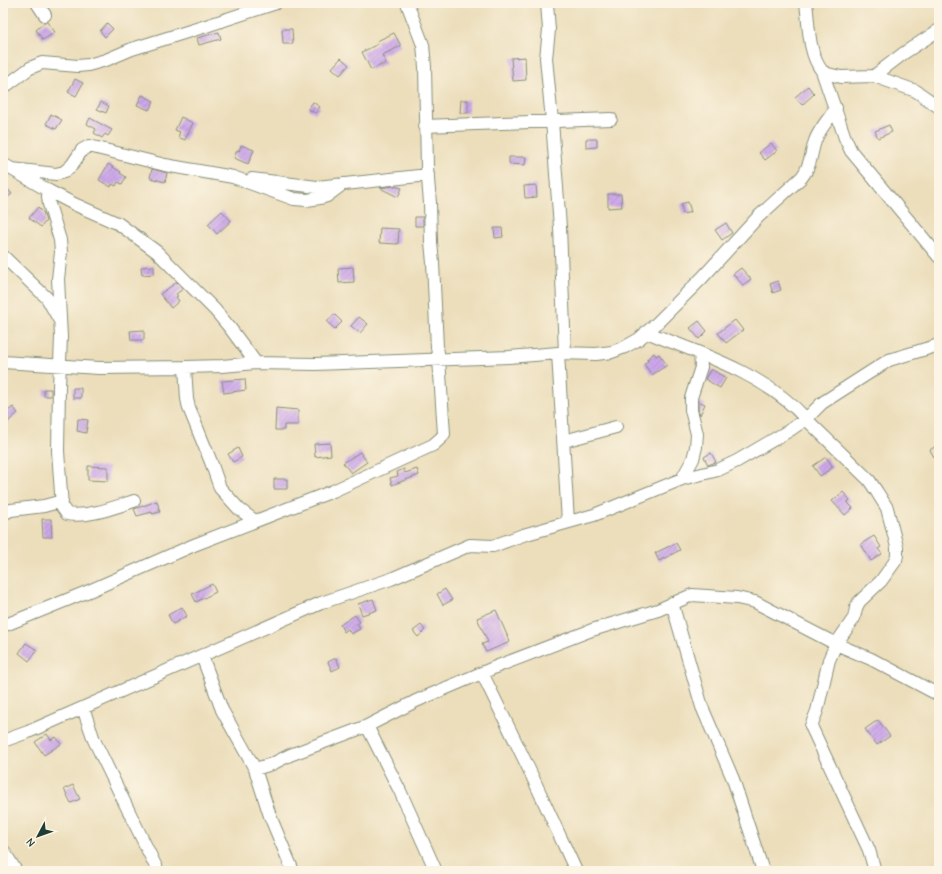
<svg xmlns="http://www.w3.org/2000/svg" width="942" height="874" font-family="'Comic Neue',sans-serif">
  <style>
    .building { fill: url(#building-hatch) }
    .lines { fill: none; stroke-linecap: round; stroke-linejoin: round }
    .minor-casing { stroke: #868e78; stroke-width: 14 }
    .minor { stroke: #fff; stroke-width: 12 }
  </style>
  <defs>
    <pattern id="building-hatch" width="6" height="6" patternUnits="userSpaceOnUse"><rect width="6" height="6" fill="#cda7eb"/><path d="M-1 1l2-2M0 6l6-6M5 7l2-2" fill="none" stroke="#a689bf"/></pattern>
  </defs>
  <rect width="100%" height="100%" fill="#fcf5e5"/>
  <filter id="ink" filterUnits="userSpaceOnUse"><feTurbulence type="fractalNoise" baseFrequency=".025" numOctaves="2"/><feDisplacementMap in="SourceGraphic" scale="8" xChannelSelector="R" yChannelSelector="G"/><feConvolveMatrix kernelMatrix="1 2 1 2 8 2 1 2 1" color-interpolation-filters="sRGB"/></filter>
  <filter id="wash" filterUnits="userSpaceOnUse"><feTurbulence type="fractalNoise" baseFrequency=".012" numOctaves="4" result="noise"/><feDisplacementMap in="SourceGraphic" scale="16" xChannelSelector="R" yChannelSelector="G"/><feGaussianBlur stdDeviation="0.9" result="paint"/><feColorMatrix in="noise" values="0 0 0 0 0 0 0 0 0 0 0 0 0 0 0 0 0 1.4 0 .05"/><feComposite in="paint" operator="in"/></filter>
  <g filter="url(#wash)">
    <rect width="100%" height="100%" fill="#ecdebb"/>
    <g id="blocks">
      <path class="building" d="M45 22H47L55 32 43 40 36 30Z
        M107 23 113 29 105 37 100 31Z
        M282 29H292L293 44H283Z
        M219 32 221 39 199 45 197 38Z
        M394 33 401 46 382 55 386 63 371 70 362 52 378 44 377 41Z
        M525 57 526 80 513 81 511 58Z
        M341 58 349 65 340 75 332 68Z
        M75 79 83 83 76 96 68 92Z
        M808 86 814 94 802 105 795 97Z
        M142 95 154 101 149 110 137 105Z
        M461 100H468V113H460Z
        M101 102 109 106 106 113 97 109Z
        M313 102 320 107 315 113 308 109Z
        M51 114 62 120 56 129 46 124Z
        M181 117 193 123 185 140 178 137 180 132 175 130Z
        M90 118 112 130 108 136 105 134 102 138 94 133 96 129 87 124Z
        M889 125 892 132 878 138 875 131Z
        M586 139H597V147L586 148Z
        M771 143 777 151 765 160 759 153Z
        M241 145 254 150 248 164 234 158 237 150 239 151Z
        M509 157H526L525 165 509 164Z
        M108 164 121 172 120 173 126 177 122 184 118 182 116 186 112 184 111 187 99 180Z
        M152 169 167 173 165 182 150 178Z
        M3 184 12 194 3 201Z
        M536 185 537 197 525 198 524 186Z
        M393 186 402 188 398 197 380 188Z
        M608 194H621L622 207 608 208Z
        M688 202 691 212 683 214 681 204Z
        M38 207 43 212 46 221 41 227 29 218Z
        M222 211 231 221 217 234 208 224Z
        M415 217H423V226H415Z
        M726 223 732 233 722 240 715 230Z
        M380 228 399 229 398 244 379 243Z
        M494 228H502L503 237 495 238Z
        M154 266V274L142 275 141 267Z
        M353 267 354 282 339 283 338 268Z
        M741 268 751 279 743 285 733 274Z
        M778 281 781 290 773 293 770 284Z
        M177 282 183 289 176 294 178 296 176 297 179 301 171 308 160 294Z
        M334 314 342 322 335 329 327 322Z
        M359 317 368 324 360 333 351 326Z
        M735 320 743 330 726 343 718 333Z
        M699 321 707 331 699 339 690 328Z
        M144 330V340H131L130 331Z
        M654 353 656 356 659 354 667 365 652 375 644 364 648 361 647 359Z
        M711 369 726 378 720 388 705 379Z
        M245 379 246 390 224 393 222 381Z
        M73 388H81V398H73Z
        M44 389H51V396H44Z
        M698 401 705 404 700 415 698 409Z
        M13 407 18 413 3 426V415Z
        M276 408 298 410V425H284V430H275Z
        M78 419 88 420 86 433 77 431Z
        M330 443 331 455 315 457 314 444Z
        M939 444V454L934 457 930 450Z
        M238 448 242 457 233 462 228 454Z
        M360 452 367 462 351 473 343 463Z
        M711 453 716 462 708 465 704 457Z
        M826 457 833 467 820 476 813 466Z
        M88 466 108 467V481L88 480Z
        M404 469 405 473 417 469 419 475 392 485 390 478 398 476 397 472Z
        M274 479H287V489H274Z
        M843 492 850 500 847 502 853 508 845 515 832 501Z
        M157 501 160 512 152 514V512L137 516 134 509Z
        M42 519H51L52 537H43Z
        M874 536 881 547 878 549 882 554 871 561 861 544Z
        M676 543 680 550 659 561 655 553Z
        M212 584 216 592 196 602 192 594Z
        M445 589 452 600 443 605 437 594Z
        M373 599 377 610 362 615 358 604Z
        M182 607 187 616 173 624 168 615Z
        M496 610 510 642 486 652 482 644 488 642 477 618Z
        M355 615 360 622 357 624 360 629 351 634 348 629 344 632 340 625Z
        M421 625 425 630 418 637 413 631Z
        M26 643 37 650 29 661 19 653Z
        M336 658 340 667 332 671 328 662Z
        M878 720 890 736 877 745 865 729Z
        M47 734 51 740 56 737 61 744 44 755 35 742Z
        M73 785 80 799 71 803 64 789Z"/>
    </g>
  </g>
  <g filter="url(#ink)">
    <use href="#blocks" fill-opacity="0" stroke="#868e78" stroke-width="1"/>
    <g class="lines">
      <defs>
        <path id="minor" d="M37 3 45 15
          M547 3 549 30 546 58 552 121 560 227 565 353
          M806 3C809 25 808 53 822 71L845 138 851 151 939 257
          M822 71 828 74 841 77 874 76 916 91 939 107
          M874 76 904 53 939 30
          M3 88 30 68 42 63 78 66 88 65 106 60 132 49 206 26 276 3
          M425 126 611 119
          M3 164 49 191 74 204 119 224 157 252 215 310 230 328 256 363
          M12 169 56 174 64 172 72 165 82 150 89 146 165 165 233 177 294 199 307 200 320 198 327 196 343 184
          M252 179 317 187 428 175
          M49 191 48 196 49 204 60 240 61 252 58 279 61 337 59 387 58 451 62 507 67 514C87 518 115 507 134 501
          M3 256 47 298 60 321
          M646 332C700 353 767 375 806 419L822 403 889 360 939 345
          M558 353 568 522
          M3 362 99 368 185 367 222 366 256 363 315 364 509 357 558 353 596 354 612 352 625 347 639 339 657 323 702 278 758 217 802 177C811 166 811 153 815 141 819 129 829 119 836 108
          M185 367 187 399 189 408 211 462 220 488 239 509 255 521
          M564 441 616 427
          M682 479 693 459 696 447 697 434 691 410V398L701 367 700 353
          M3 514 11 510 44 506 62 501
          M672 603 702 707 733 779 763 871
          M3 626 89 591 194 545 333 491 433 445 441 438 444 434 439 359 437 347 433 263 431 242 430 203 427 167 425 67 423 45 407 3
          M202 656 222 710 255 769 270 816 293 871
          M482 673 527 765 576 871
          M83 708 94 740 158 871
          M367 726 400 791 436 871
          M3 741 28 732 321 603 391 579 470 545 493 546 523 535 594 515 682 479 718 470 737 461 790 430 806 419 869 480 877 492 887 508 897 547V555L896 560 881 581 859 602 856 608 854 618 836 644 829 660 817 711 811 726 869 850 875 871
          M255 769 272 764 290 755 367 726 416 701 498 666 592 630 658 610 692 595 737 598 755 602 836 644 871 659 939 695
          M3 850 16 871"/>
      </defs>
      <use href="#minor" class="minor-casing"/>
      <use href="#minor" class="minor"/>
    </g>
  </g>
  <rect width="942" height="874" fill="none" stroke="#fcf5e5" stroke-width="16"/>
  <g transform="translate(38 836) rotate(229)" stroke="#fcf5e5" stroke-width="3" paint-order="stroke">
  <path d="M0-3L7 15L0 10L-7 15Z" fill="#1f3d34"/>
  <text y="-6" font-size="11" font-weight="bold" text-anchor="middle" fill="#1f3d34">N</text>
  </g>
</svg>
